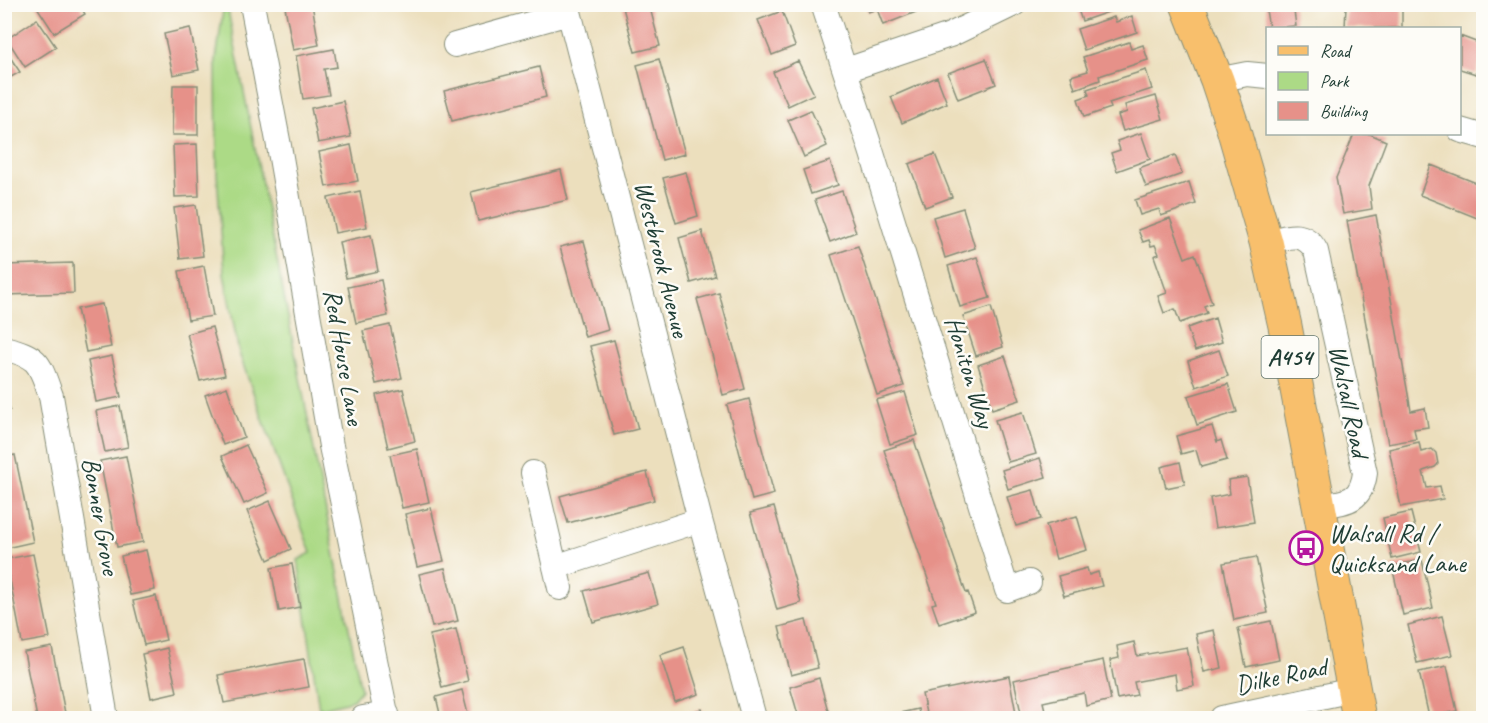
<svg xmlns="http://www.w3.org/2000/svg" width="1488" height="723" font-family="Caveat,sans-serif">
  <style>
    .green { fill: #acda86; stroke: #668c5d; stroke-width: 1.5 }
    .building { fill: #e69189 }
    .lines { fill: none; stroke-linecap: round; stroke-linejoin: round }
    .street-casing { stroke: #868e78; stroke-width: 26 }
    .primary-casing { stroke: #868e78; stroke-width: 35 }
    .street { stroke: #fff; stroke-width: 24 }
    .primary { stroke: #f8bf6c; stroke-width: 33 }
    .labels { text-anchor: middle; dominant-baseline: central; stroke-width: 5; stroke-linejoin: round; paint-order: stroke }
    .shield { fill: #fdfcf7; stroke: #62766e; stroke-width: 1.5 }
    .shield-label { font-size: 24px; font-weight: bold; fill: #1f3d34 }
    .street-label { font-size: 26px; fill: #1f3d34; stroke: #fdfcf7 }
    .poi-label { font-size: 26px; fill: #1f3d34; stroke: #fdfcf7; text-anchor: start }
  </style>
  <rect width="100%" height="100%" fill="#fdfcf7"/>
  <filter id="ink" filterUnits="userSpaceOnUse"><feTurbulence type="fractalNoise" baseFrequency=".0167" numOctaves="2"/><feDisplacementMap in="SourceGraphic" scale="12" xChannelSelector="R" yChannelSelector="G"/><feConvolveMatrix kernelMatrix="1 2 1 2 8 2 1 2 1" color-interpolation-filters="sRGB"/></filter>
  <filter id="wash" filterUnits="userSpaceOnUse"><feTurbulence type="fractalNoise" baseFrequency=".008" numOctaves="4" result="noise"/><feDisplacementMap in="SourceGraphic" scale="24" xChannelSelector="R" yChannelSelector="G"/><feGaussianBlur stdDeviation="1.35" result="paint"/><feColorMatrix in="noise" values="0 0 0 0 0 0 0 0 0 0 0 0 0 0 0 0 0 1.4 0 .05"/><feComposite in="paint" operator="in"/></filter>
  <g filter="url(#wash)">
    <rect width="100%" height="100%" fill="#ecdfbd"/>
    <path class="green" d="M224 4 227 5 361 690 353 700 319 709 298 560 311 553 239 353 224 274 217 174 216 60Z"/>
    <g id="blocks">
      <path class="building" d="M35 4H79L85 14 54 33Z
        M301 4H312L319 45 293 50 285 7Z
        M622 4H649L660 46 635 52Z
        M865 4H919L921 10 883 25 877 9 868 12Z
        M1076 4H1112L1114 10 1082 21Z
        M1265 4H1293L1296 26 1269 28Z
        M1346 6 1402 7V28H1345Z
        M782 11 795 46 772 55 758 20Z
        M1132 16 1137 32 1084 50 1077 29 1114 17 1116 22Z
        M37 19 56 47 25 67 7 39Z
        M190 28 199 70 173 75 164 34Z
        M1460 36 1484 45V53L1476 74 1460 69Z
        M1129 42 1131 49 1143 45 1148 60 1099 76 1100 80 1075 89 1071 76 1088 71 1083 57Z
        M4 48 20 72 4 81Z
        M334 49 337 67 324 69 329 95 303 99 296 56Z
        M659 59 685 154 662 160 637 65Z
        M986 59 996 84 958 99 948 73Z
        M798 61 814 94 788 106 773 72Z
        M539 67 546 97 452 121 444 91Z
        M1146 70 1152 89 1109 103 1111 108 1084 117 1078 99 1089 95 1087 89Z
        M937 77 947 103 902 123 891 97Z
        M173 85H198V135H172Z
        M1156 96 1163 119 1123 131 1118 115 1127 112 1125 105Z
        M343 101 351 137 318 143 311 108Z
        M811 110 827 146 804 157 788 120Z
        M1141 133 1150 159 1117 171 1111 153 1120 150 1117 141Z
        M1354 134H1370L1386 141 1369 186 1372 209 1343 214 1336 178Z
        M197 144 199 196 175 197 173 145Z
        M351 145 358 181 326 187 319 152Z
        M935 154 952 197 925 207 909 164Z
        M1175 155 1182 174 1146 187 1139 168Z
        M830 161 838 185 811 194 803 170Z
        M1431 165 1484 186 1482 220 1420 195Z
        M561 170 568 200 478 221 471 192Z
        M686 172 698 216 676 223 663 178Z
        M1189 182 1196 204 1161 216 1159 209 1140 215 1135 200Z
        M360 191 367 227 335 233 328 198Z
        M842 191 856 232 830 242 815 200Z
        M196 205 203 256 180 259 174 208Z
        M963 208 975 248 945 258 933 217Z
        M1376 215 1411 411 1425 408 1428 427 1414 429 1416 439 1388 444 1347 221Z
        M1170 218 1185 258 1195 254 1212 303 1204 306 1207 313 1180 323 1175 309 1164 313 1158 296 1167 293 1154 256 1159 254 1155 245 1151 246 1149 240 1143 242 1138 230Z
        M702 231 715 276 691 283 679 238Z
        M371 235 378 271 346 278 339 242Z
        M584 241 608 330 585 337 560 247Z
        M858 246 904 386 877 395 831 255Z
        M977 257 990 298 960 307 948 266Z
        M73 263 74 293 4 295V265Z
        M204 266 213 316 188 320 179 271Z
        M381 280 388 316 356 323 348 287Z
        M719 293 745 389 723 395 697 299Z
        M102 304 111 347 86 352 77 309Z
        M991 307 1003 347 976 356 963 316Z
        M1215 318 1222 342 1195 351 1187 328Z
        M390 325 402 378 376 384 363 331Z
        M212 327 225 375 200 381 187 334Z
        M614 340 638 429 614 435 590 346Z
        M1219 350 1228 376 1196 387 1188 361Z
        M112 356 121 397 96 402 88 361Z
        M1005 356 1020 400 992 409 978 365Z
        M1228 384 1237 412 1197 425 1188 396Z
        M227 387 244 437 223 445 205 395Z
        M4 389 10 410 4 411Z
        M403 389 415 441 388 448 376 395Z
        M905 392 918 435 890 444 876 400Z
        M749 399 774 494 752 500 727 405Z
        M120 406 128 447 105 452 96 411Z
        M1023 412 1036 454 1008 462 995 420Z
        M1212 426 1217 442 1221 440 1227 460 1201 467 1196 450 1181 454 1176 436Z
        M914 440 966 593 968 592 975 612 939 624 932 604 936 603 884 450Z
        M1419 442 1421 452 1432 449 1436 453 1438 464 1435 467 1423 471 1427 488 1440 486 1443 499 1401 507 1389 449Z
        M246 445 268 493 244 504 222 456Z
        M417 449 429 502 402 508 390 455Z
        M15 455 33 542 6 548 5 539V457Z
        M126 456 143 542 117 547 100 461Z
        M1040 458 1046 477 1008 489 1002 470Z
        M1180 462 1185 484 1166 488 1161 467Z
        M647 472 654 500 568 523 560 496Z
        M1247 477 1254 522 1215 528 1210 498 1230 494 1228 480Z
        M1033 490 1041 519 1016 526 1007 497Z
        M270 501 291 549 268 560 247 511Z
        M774 507 801 603 777 610 750 513Z
        M431 508 444 561 417 567 405 514Z
        M1411 512 1421 552 1392 559 1383 518Z
        M1077 516 1087 550 1056 559 1046 525Z
        M146 550 155 590 130 595 121 556Z
        M33 554 50 638 22 643 6 559Z
        M1256 557 1268 613 1234 620 1223 563Z
        M1422 560 1433 608 1403 615 1392 566Z
        M292 564 300 607 279 611 271 568Z
        M445 568 458 621 432 627 419 574Z
        M1087 568 1089 575 1098 572 1102 586 1064 596 1058 576Z
        M649 573 658 604 593 622 584 591Z
        M156 596 166 640 144 645 133 601Z
        M1442 616 1452 655 1417 663 1408 625Z
        M806 620 818 668 791 675 779 627Z
        M1271 621 1279 660 1246 667 1238 628Z
        M456 629 468 681 442 688 430 635Z
        M1214 630 1222 668 1204 672 1196 634Z
        M1134 642 1137 656 1187 647 1194 686 1177 689 1175 674 1134 682 1137 695 1117 699 1110 660 1119 658 1117 646Z
        M52 647 66 718H37L24 652Z
        M684 647 699 694 675 702 660 655Z
        M167 648 177 692 151 698 142 654Z
        M304 659 309 687 224 703 218 675Z
        M1103 660 1111 700 1086 706 1084 693 1043 702 1046 714 1022 718 1014 680Z
        M1447 666 1457 711 1429 717 1419 672Z
        M1009 676 1017 718H992L991 716 978 718H927L922 694Z
        M819 678 830 718H799L790 687Z
        M462 690 469 718H441L436 697Z
        M702 709 705 718H672Z
        M918 709 920 718H878Z"/>
    </g>
  </g>
  <g filter="url(#ink)">
    <use href="#blocks" fill-opacity="0" stroke="#868e78" stroke-width="1.5"/>
    <g class="lines">
      <defs>
        <path id="street" d="M252 4 279 146 331 446 387 718
          M567 4 700 520 754 718
          M823 4 871 150 1007 590 1029 582
          M455 45 569 13
          M846 70 950 35 1014 4
          M1217 80 1247 74 1268 76
          M1460 130 1484 137
          M1266 242C1286 237 1304 229 1316 251L1365 473C1361 504 1343 502 1318 506
          M4 348C40 357 39 363 51 396L106 718
          M533 473 560 588
          M555 567 700 520
          M363 718 387 714
          M1222 718 1353 690"/>
        <path id="primary" d="M1187 4 1217 80 1233 128 1266 242 1285 326 1359 718"/>
      </defs>
      <use href="#street" class="street-casing"/>
      <use href="#primary" class="primary-casing"/>
      <use href="#street" class="street"/>
      <use href="#primary" class="primary"/>
    </g>
  </g>
  <defs>
    <symbol id="bus-ring" viewBox="-11 -11 22 22"><circle r="9.5" fill="#fdfcf7" stroke="#b5179e" stroke-width="1.5"/><path d="M-5-6H5V4H4V6H2V4H-2V6H-4V4H-5ZM-3.5-4V0h7V-4ZM-3.5 1.2v1.5H-2V1.2ZM2 1.2v1.5H3.5V1.2Z" fill="#b5179e"/></symbol>
  </defs>
  <g fill-rule="evenodd">
    <use href="#bus-ring" x="1287" y="529" width="38" height="38"/>
  </g>
  <g class="labels">
    <rect class="shield" x="1261.5" y="336" width="57" height="42" rx="4.5"/>
    <g class="shield-label">
      <text x="1290" y="357">A454</text>
    </g>
    <g class="street-label">
      <text transform="translate(662 259) rotate(76)">Westbrook Avenue</text>
      <text transform="translate(344 357) rotate(80)">Red House Lane</text>
      <text transform="translate(970 372) rotate(73)">Honiton Way</text>
      <text transform="translate(1349 401) rotate(78)">Walsall Road</text>
      <text transform="translate(101 516) rotate(80)">Bonner Grove</text>
      <text transform="translate(1281 676) rotate(-12)">Dilke Road</text>
    </g>
    <g class="poi-label">
      <text x="1329" y="533">Walsall Rd /<tspan x="1329" dy="30">Quicksand Lane</tspan></text>
    </g>
  </g>
  <rect width="1488" height="723" fill="none" stroke="#fdfcf7" stroke-width="24"/>
  <rect x="1266" y="27" width="195" height="108" fill="#fdfcf7" stroke="#a4b0a9" stroke-width="1.5"/>
  <rect x="1278" y="46" width="30" height="9" fill="#f8bf6c" stroke="#a4b0a9" stroke-width="1.5"/>
  <text x="1320" y="57" font-size="18" fill="#1f3d34">Road</text>
  <rect x="1278" y="72" width="30" height="18" fill="#acda86" stroke="#a4b0a9" stroke-width="1.5"/>
  <text x="1320" y="87" font-size="18" fill="#1f3d34">Park</text>
  <rect x="1278" y="102" width="30" height="18" fill="#e69189" stroke="#a4b0a9" stroke-width="1.5"/>
  <text x="1320" y="117" font-size="18" fill="#1f3d34">Building</text>
</svg>
